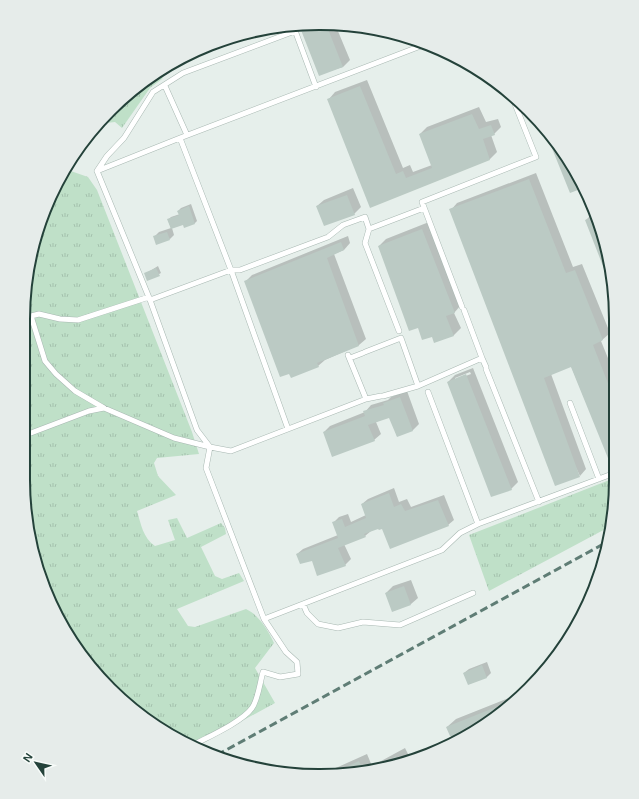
<svg xmlns="http://www.w3.org/2000/svg" width="639" height="799" font-family="Helvetica,sans-serif">
  <style>
    .grass { fill: url(#grass-tufts) }
    .shadow { fill: #0003; fill-rule: evenodd }
    .building { fill: #bbcac4 }
    .lines { fill: none; stroke-linecap: round; stroke-linejoin: round }
    .lane-casing { stroke: #a8b8b2; stroke-width: 6 }
    .lane { stroke: #fff; stroke-width: 5 }
    .rail { stroke: #5f7d75; stroke-width: 3; stroke-dasharray: 8 4; stroke-linecap: butt }
    .rim { fill: none; stroke: #24423a; stroke-width: 2 }
  </style>
  <defs>
    <pattern id="grass-tufts" width="24" height="20" patternUnits="userSpaceOnUse"><rect width="24" height="20" fill="#bfe0c8"/><path d="M3 7l-1-3M5 7V3M7 7l1-3M15 17l-1-3M17 17v-4M19 17l1-3" fill="none" stroke="#a4c1ad"/></pattern>
  </defs>
  <rect width="100%" height="100%" fill="#e6efeb"/>
  <path class="grass" d="M161 71 164 75 162 79 150 88 122 128 115 122 97 124Z
    M65 169 88 177 97 190 192 432 199 454 157 458 154 463 158 476 176 495 137 511C141 524 143 538 155 546L175 540 168 520 177 518 187 538 221 523 225 528 226 534 201 547 215 576 222 579 239 573 244 581 177 609 188 626 195 627 246 609C259 615 268 630 274 643L255 668 275 703 196 746 171 736 110 689 63 628 33 556 23 479 24 300 39 224Z
    M612 479 611 526 489 591 469 535Z"/>
  <path class="shadow" d="M335 24 350 60 343 67 320 74 300 25Z
    M367 80 403 168 410 165 413 172 432 165 420 134 427 127 479 107 486 122 498 119 501 127 494 134 491 135 497 152 490 159 371 206 329 99 335 92Z
    M554 140 576 171 583 187 571 192 551 143Z
    M536 173 573 267 582 264 610 333 601 341 614 373 612 464 571 366 551 374 586 469 580 476 451 210 457 203Z
    M353 188 361 207 354 214 317 206 324 200Z
    M191 204 197 221 195 223 183 224 172 228 174 235 170 239 155 236 159 232 171 228 168 220 171 217 180 214 178 211 181 208Z
    M593 213 606 243 612 287 586 220Z
    M429 222 461 305 454 313 461 328 454 335 435 342 433 336 418 326 379 246 386 239Z
    M348 236 350 243 344 250 334 254 366 339 359 345 325 360 318 366 245 282 252 275Z
    M158 266 161 273 148 280 145 274Z
    M473 368 518 482 511 489 448 382 455 375ZM470 372 471 374 455 380V378Z
    M407 391 419 424 413 430 397 436 390 416 376 422 381 434 374 440 324 432 330 426 365 412 371 405 388 400 391 397Z
    M394 488 399 502 407 499 411 507 444 495 454 520 448 525 379 527 371 531 365 536 344 544 351 559 345 565 312 560 297 554 303 549 338 535 333 523 339 517 348 514 351 522 366 515 362 504 368 499Z
    M411 580 418 598 411 604 393 611 386 593 393 586Z
    M487 662 491 673 487 677 469 684 464 673 469 669Z
    M524 692 515 702 468 736 463 738 451 735 447 727 456 719Z
    M405 748 411 760 396 766 318 776 367 754 372 766Z"/>
  <path class="building" d="M314 24H326L343 67 319 76 299 25Z
    M360 86 396 174 403 171 406 178 432 168 419 134 472 114 479 129 491 125 495 135 483 139 490 160 370 208 327 99Z
    M550 135 576 171 583 188 570 193 547 136Z
    M529 179 566 273 575 270 603 340 593 345 613 396 612 468 571 367 544 378 580 477 555 486 449 209Z
    M347 195 355 215 324 226 316 206Z
    M189 206 195 224 184 228 183 225 171 229 167 219 179 215 177 211Z
    M595 216 606 243 612 278 608 279 585 220Z
    M422 229 455 313 446 316 454 336 434 343 432 337 422 340 418 328 409 331 378 246Z
    M167 232 170 240 156 245 153 236Z
    M341 242 344 250 327 258 359 346 317 363 319 367 291 378 289 374 280 377 244 281Z
    M156 268 160 276 147 281 144 273Z
    M466 374 512 490 491 497 447 382Z
    M400 397 413 431 397 437 389 418 368 425 375 441 332 457 323 432 365 416 363 411 384 405 383 403Z
    M389 493 394 507 401 504 405 511 438 500 449 526 390 549 382 529 379 530 378 529 364 534 366 537 338 548 346 566 317 576 312 561 300 564 296 554 338 538 332 522 342 519 345 527 366 518 361 504Z
    M404 586 411 605 392 612 385 593Z
    M482 665 487 678 468 685 463 673Z
    M514 700 515 702 468 736 461 739 450 736 446 727Z
    M396 756 401 764 396 766 374 769Z
    M359 761 363 770 336 774 335 772Z"/>
  <g class="lines">
    <defs>
      <path id="lane" d="M293 25 316 87
        M165 86 187 135
        M180 138 231 270H240L328 237 343 225 365 217 369 229 424 208
        M97 171 107 156 124 138 153 92 183 73 295 31
        M369 229 365 243 399 331
        M149 297 78 320 60 319 39 314 31 316 45 361 56 374 75 391 104 408 174 438 210 447
        M150 300 197 430 210 447
        M462 307 422 202 536 157 511 94
        M365 352 401 338 418 386 383 396
        M348 355 366 399 231 451 210 447 206 468 264 619 442 550 460 533 478 524 612 474
        M350 358 363 353
        M482 358 486 367
        M486 369 539 502
        M418 386 482 358 464 310
        M428 392 478 524
        M366 399 381 396
        M570 403 599 479
        M288 429 231 270 150 300 97 171 180 138 426 44
        M23 436 89 411 104 408
        M303 604 307 613 318 624 338 628 363 622 400 625 473 593
        M193 745C208 737 242 722 252 708 258 700 260 682 263 672L280 677 298 674 297 662 286 652 264 619"/>
    </defs>
    <use href="#lane" class="lane-casing"/>
    <use href="#lane" class="lane"/>
    <path class="rail" d="M217 755 609 541"/>
  </g>
  <path d="M0 0H639V799H0ZM319 30H320A289 289 0 0 1 609 319V480A289 289 0 0 1 320 769H319A289 289 0 0 1 30 480V319A289 289 0 0 1 319 30Z" fill="#e6ecea" fill-rule="evenodd"/>
  <path class="rim" d="M319 30H320A289 289 0 0 1 609 319V480A289 289 0 0 1 320 769H319A289 289 0 0 1 30 480V319A289 289 0 0 1 319 30Z"/>
  <g transform="translate(36 763) rotate(304)" stroke="#f7fbf9" stroke-width="3" paint-order="stroke">
  <path d="M0-3L7 15L0 10L-7 15Z" fill="#24423a"/>
  <text y="-6" font-size="11" font-weight="bold" text-anchor="middle" fill="#24423a">N</text>
  </g>
</svg>
